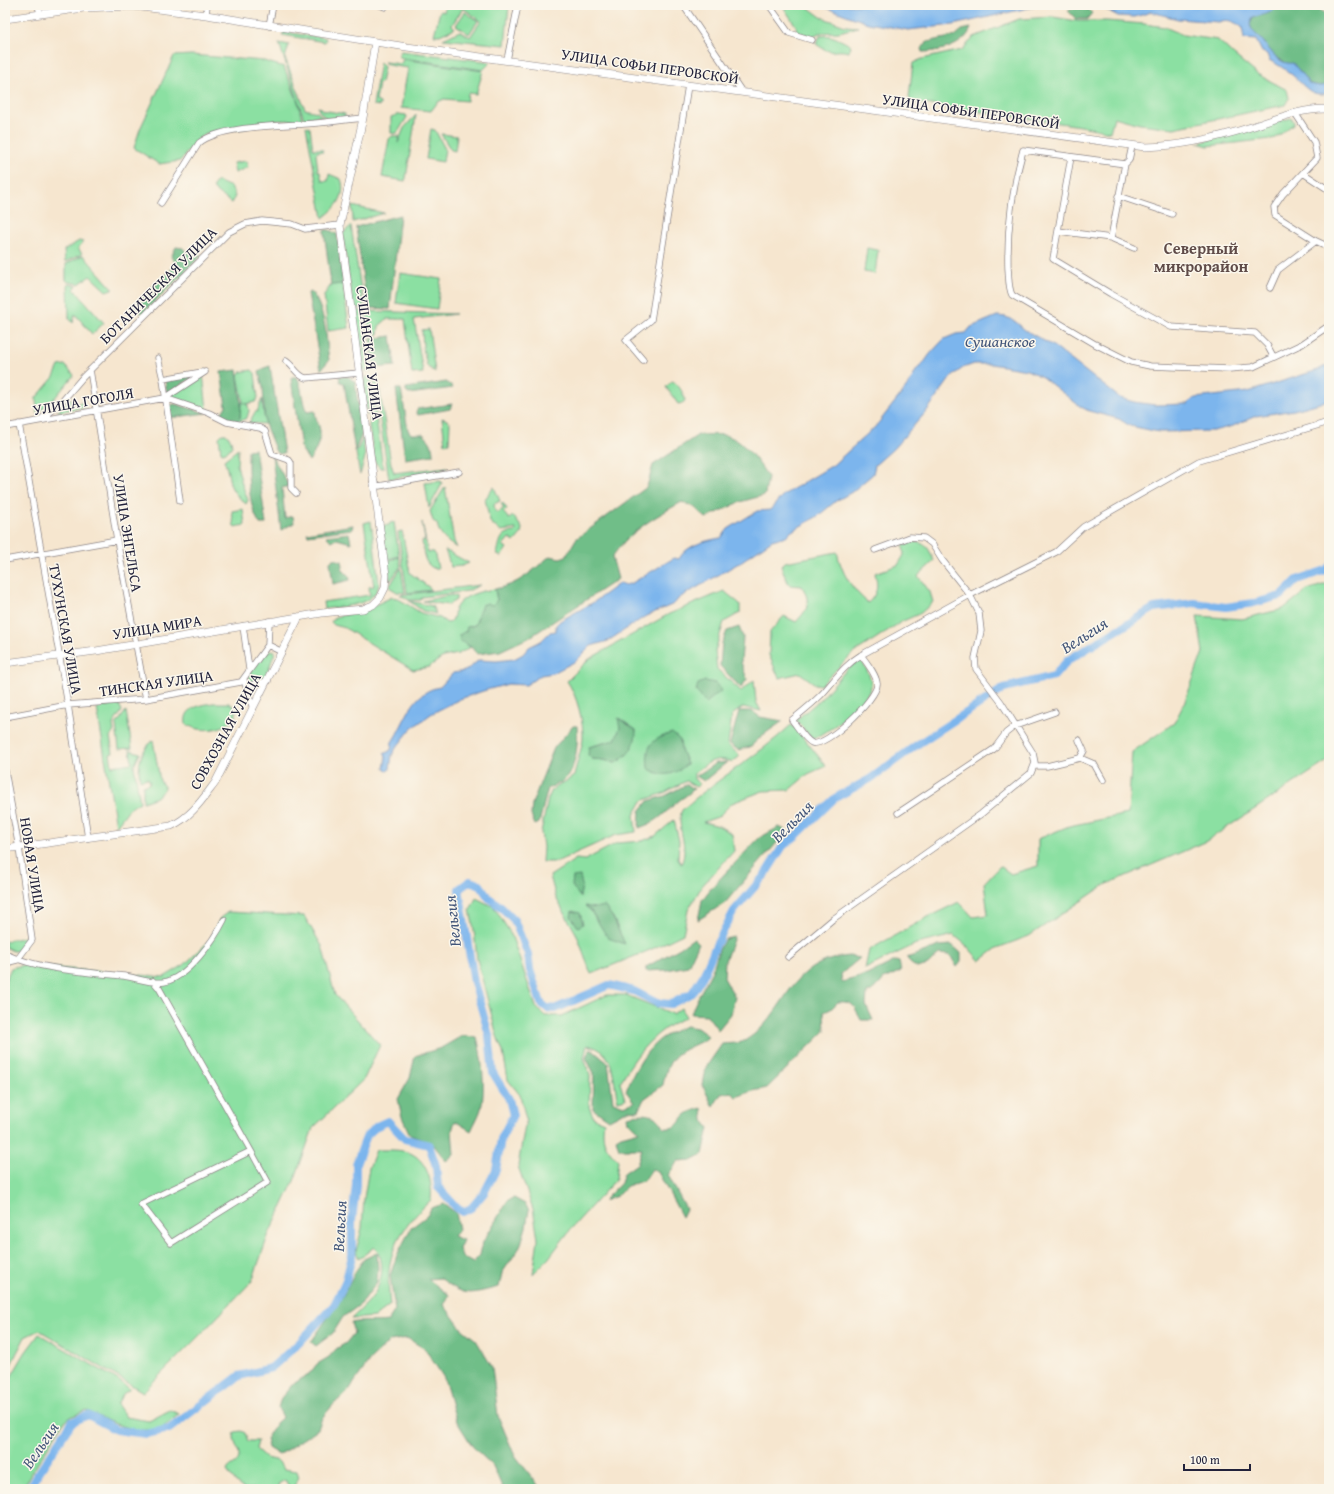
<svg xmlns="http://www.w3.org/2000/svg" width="1334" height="1494" font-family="'Gentium Book Plus',serif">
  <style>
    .green { fill: #8be0a2; stroke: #56816e; fill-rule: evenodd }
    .forest { fill: #70be88; stroke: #497062 }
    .water { fill: #7cb5ed; stroke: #4f6c94 }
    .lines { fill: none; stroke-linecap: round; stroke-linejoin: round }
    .river { stroke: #7cb5ed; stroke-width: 8 }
    .minor-casing { stroke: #8c8485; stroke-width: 7 }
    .major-casing { stroke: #8c8485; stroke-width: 8 }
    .minor { stroke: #fff; stroke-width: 5.5 }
    .major { stroke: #fff; stroke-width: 7 }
    .labels { text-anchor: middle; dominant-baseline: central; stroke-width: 3; stroke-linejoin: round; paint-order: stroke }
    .street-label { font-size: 15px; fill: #22223b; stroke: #fbf7ec }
    .neighbourhood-label { font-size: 16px; font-weight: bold; fill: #5f4b48; stroke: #fbf7ec }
    .water-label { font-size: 16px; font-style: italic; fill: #425579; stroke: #fbf7ec }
  </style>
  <rect width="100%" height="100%" fill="#fbf7ec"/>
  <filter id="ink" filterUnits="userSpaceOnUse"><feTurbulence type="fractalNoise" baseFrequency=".025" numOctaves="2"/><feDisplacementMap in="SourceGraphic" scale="8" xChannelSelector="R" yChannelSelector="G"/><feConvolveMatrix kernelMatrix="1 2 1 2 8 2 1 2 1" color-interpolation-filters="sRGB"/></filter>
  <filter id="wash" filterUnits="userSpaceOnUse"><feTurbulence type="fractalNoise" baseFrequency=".012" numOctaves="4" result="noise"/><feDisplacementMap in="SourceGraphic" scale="16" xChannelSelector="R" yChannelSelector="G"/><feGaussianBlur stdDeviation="0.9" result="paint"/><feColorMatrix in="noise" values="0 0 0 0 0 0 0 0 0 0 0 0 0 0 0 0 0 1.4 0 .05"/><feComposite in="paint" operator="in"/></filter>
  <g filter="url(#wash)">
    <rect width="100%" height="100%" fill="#f6e6cf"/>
    <path class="green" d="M446 5 509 6 505 45 443 39 460 31 470 37 481 21 463 8 452 25 455 28 440 35H434L440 11 444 12Z
      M782 5H805L821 17 845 26 858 27 839 32 819 33 813 36 797 32 796 26Z
      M465 12 478 21 469 34 456 25Z
      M1053 17 1077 21H1107L1144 24 1165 27 1183 35 1218 40 1234 55 1257 74 1287 90 1289 98 1285 105 1174 128 1140 124 1114 117 1110 132 1081 126 911 102 909 97 913 63 922 59 962 50 974 37 1019 19Z
      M284 32 326 38 325 42 282 35Z
      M820 36C823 36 827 35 830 36 833 36 849 44 851 46L849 52C832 48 834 57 816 44Z
      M279 43 289 45 285 58 305 109 317 112 324 118 317 116 304 119Z
      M401 51 491 62 483 70 402 58 398 56Z
      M191 55 264 61 284 67 298 102 302 120 260 121 245 128 206 133 198 139 180 161 159 164 134 148 140 129 174 56Z
      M403 59 483 71 476 94 468 93 467 101 444 99 438 102 431 111 401 108 408 68 388 65 384 62 401 64Z
      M380 62 384 67 381 83H379L376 101 380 103V106L373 105Z
      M318 107 322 108V110L345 114V117L327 119 319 111Z
      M399 114 406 115 407 117 398 132 395 134 391 133V117Z
      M416 115 406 178 405 181 382 177 389 139 392 136H399L398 143 404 128Z
      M1291 118 1294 122 1293 124 1276 138 1271 139 1208 146 1198 143Z
      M306 126 310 128 313 149H322L323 151 317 152 316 154 318 171 320 172 322 181H328L329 174 341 179C347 196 336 208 323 218Z
      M431 129 435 130 445 149 443 162 426 159Z
      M441 134 457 136 455 151 451 150Z
      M246 161 248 167 235 173 233 163Z
      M217 181 231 187 235 196 232 203 214 190 213 186Z
      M352 206 384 213 353 222Z
      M351 226 364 308H353L343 233Z
      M79 241 83 242 78 248 82 254 65 262 64 250Z
      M867 248 878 250 875 274 864 272Z
      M83 255 112 288V289L106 291 90 276 79 284 68 282 66 280V264Z
      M400 273 441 279 437 309 396 303Z
      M68 284 77 286 74 289 104 323 92 334 75 314 73 323 69 318Z
      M343 284 349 328 328 331 324 295 331 285Z
      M354 310 364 311 367 342 358 352Z
      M366 311 456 314 414 319 423 373 412 374 405 319H387L379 326 378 334 372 335 369 333Z
      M429 329 435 372 427 366 423 348 422 330Z
      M368 344 371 371H361L359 354Z
      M65 365 74 375 53 400 37 414 36 398 54 377 59 366Z
      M252 370 255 373 258 398 255 402 246 404 243 402 238 375 240 372Z
      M203 374 207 410 172 400 171 395Z
      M366 377H371L372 391 367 416 363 383Z
      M374 380H378L391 464 394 473 447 467V469L389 479Z
      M672 381C678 383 684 394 685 400L683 403 678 404 666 387Z
      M373 395 383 468H380L375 462 369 427Z
      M71 398 72 404 84 403 85 407 57 412Z
      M262 399 265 424 249 423 255 412H257Z
      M241 402 248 405 249 411 247 418 238 422 237 421 240 418Z
      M442 418 447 420 450 423 449 443 445 444Z
      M222 434H226L231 440 232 446 228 451 223 453 221 452 219 437Z
      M363 438 365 457 360 475 356 453Z
      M238 449 237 465 242 484 248 500 246 504C224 485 233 483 224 460Z
      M441 481 442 484 429 508 425 483Z
      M445 487 454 541 457 548C446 541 440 537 437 524L433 521 430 511Z
      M494 487 500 501 494 504 495 511 498 513 504 508 501 504 503 503 507 509 503 512 509 519 513 516 522 528 521 534 514 542 509 538 503 545 507 548 501 557 497 554C500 542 500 532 515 532L516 529 500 531 490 522 485 499Z
      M243 509 245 525 234 527 232 511Z
      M371 521 379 584C375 607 342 606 324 609L323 602 370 595 369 587 374 586 364 523Z
      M394 522 399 556 388 559 386 557 383 526 389 525 390 523Z
      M422 522 428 552H434L438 568 436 569C423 565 424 553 422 541L425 540Z
      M402 531 410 573 430 588 431 590 407 593 398 532Z
      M912 542C927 542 929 549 934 561L918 576 930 592 933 602 921 613 901 622 852 654 821 685 815 684 800 673 779 678 769 655 770 632 784 616 796 622C809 608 811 603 802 586L789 585 781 566 785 562 837 552C842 574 851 588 868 603 878 593 878 587 875 573L898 565 904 555 903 545Z
      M445 550 469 563 462 566 451 567Z
      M399 557 401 566 390 581 387 561Z
      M401 568 405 593 397 592 389 587Z
      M1329 583V760L1205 842 1105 885 1029 936 997 948 980 961 967 946 954 935 916 944 865 969 869 950 926 918 959 902 973 917 988 915 984 883 1000 866 1011 874 1038 866V839L1069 826 1128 814 1132 752 1174 723 1184 704 1203 652 1197 616 1242 619 1283 609 1307 590Z
      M480 585 468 591 422 597 420 600H409L400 595Z
      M495 589 497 600 492 605H482L475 625 467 627 465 644 471 647 458 654 443 657 429 667 413 670 345 628 334 625 331 622 335 617 360 612 392 597 397 598 421 613 440 618 447 623 451 622C454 618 454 614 455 609 462 595 481 591 495 589Z
      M724 591 740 604V613L724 622 715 651 717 669 741 691 754 680 756 702 761 711 743 707 732 715 728 745 740 756 733 762C715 756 709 762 694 773V779L700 784 696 787 686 781 664 793 642 801 634 815 636 832 616 835 556 862H542L543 847 541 832 548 799 552 790 574 776C576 764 581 752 583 740 584 723 577 695 567 681L589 659 669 614ZM619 718 636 730C631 746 631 755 615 763L604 760 592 759 589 747 615 740 620 728ZM680 740 681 750 687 764 671 774Z
      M451 595 456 596V600L448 605 423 601Z
      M409 601 432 606 436 614 423 611Z
      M270 650 275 651 274 655C268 670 267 679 250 682L249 673 262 656Z
      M861 660C865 667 872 677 871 686 870 700 825 736 812 739L796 720 821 699 847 669Z
      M213 703H229L236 708V717C225 730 201 734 186 724 183 708 200 705 213 703Z
      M119 704 122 711 113 724 114 731 110 737 113 753 110 754 112 766 132 763 130 750 140 753 134 766 140 802 129 809 116 826 97 708Z
      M126 711 132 748 119 749 116 725Z
      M791 725 796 728 826 766 808 774 789 790 763 791 732 803 718 817 703 822 719 826 732 834 734 851 702 886 688 910 683 934 650 950 591 974 577 935 556 898 550 876 576 859 585 860 617 843 642 841 655 836 674 820 679 841 678 859 681 864C690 847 675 826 682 810 716 779 757 757 791 725ZM591 911 613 917 624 943 597 922Z
      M153 740 160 781 165 788 157 797 143 802V786L150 783 148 778 140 780C137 764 141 751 153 740Z
      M476 898 494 907 511 934 536 1007 545 1016H562L607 995H626L673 1014 681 1008 686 1017C655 1030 635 1055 620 1083L625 1099 618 1101C612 1078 617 1051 587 1045L584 1058 590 1075 589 1107 594 1118 604 1122C601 1141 605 1147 618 1160L616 1179 570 1230 548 1259 533 1274 538 1239 533 1209 518 1166 526 1119 520 1095 508 1080 503 1052 497 1036 477 959 474 930 470 910Z
      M228 912 304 916 322 946 335 995 380 1045 364 1079 313 1128 294 1181 268 1236 252 1281 197 1338 143 1392 39 1330 25 1337 5 1376V981L11 968 23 965 164 977 184 965 210 940 220 918Z
      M26 937 25 942 18 951H13L5 947V941Z
      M376 1150C386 1150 401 1149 410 1153 427 1160 433 1183 431 1200 396 1233 384 1255 390 1305L375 1317 351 1319C357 1313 364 1307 369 1301 381 1288 388 1261 374 1247L359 1259 356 1251 362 1228 364 1198 369 1168Z
      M39 1334 118 1380 130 1389 123 1394 117 1404 126 1417 149 1421 170 1410 179 1414C174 1418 169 1423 164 1426 139 1438 107 1421 86 1410L71 1417 62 1424 22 1489H5V1387L25 1353Z
      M241 1431 245 1433 248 1441H258L256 1449 266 1458 278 1461 284 1469 297 1471 299 1477 293 1488H290L285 1480 278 1484 280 1489H244L237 1484 227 1471C229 1464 238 1465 239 1457 240 1448 231 1442 235 1432Z"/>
    <path class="forest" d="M1277 5 1312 6 1329 15V85L1320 86 1310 84 1304 79 1298 70 1273 55 1264 42 1252 32 1250 24 1253 18 1275 9Z
      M1076 7 1088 9 1092 13 1087 19H1076L1068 11Z
      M971 28C965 46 939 52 922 52L921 49 927 42 955 36 962 30Z
      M400 215 390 309 367 308 356 227Z
      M324 230H329L337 234 343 284 331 285Z
      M176 247 183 248 186 252 201 256 143 313 138 312 132 306 177 264 171 257Z
      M311 292C326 309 326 339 329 360L321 370 308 293Z
      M391 336 395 366 374 368 371 339Z
      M270 366 284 453 280 454 276 452 265 424 263 388 259 372 264 368Z
      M237 370 241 402 240 418 237 421 225 418 221 414 226 406 221 372Z
      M198 374 167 394 165 380Z
      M339 376 349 377 355 382 362 434 355 451 344 383 340 382Z
      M292 377H297C303 388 301 401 307 412L315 411C315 417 317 420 319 426 323 437 315 453 309 461L301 448 291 379Z
      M446 382 451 385 453 388 409 394 406 392V388Z
      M396 389H401L408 430 411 434H423C430 440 433 445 433 455L405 459Z
      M175 404 206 413 169 418 168 406Z
      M452 404 450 409 418 415 416 412 417 409Z
      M698 435C706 435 715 434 723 435 742 437 759 463 768 477L765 495 740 502 706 518 694 507 682 502C656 516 628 532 612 557L618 579 530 637 500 651 477 654 471 647 460 641 459 635 466 631 467 627 475 625 482 605 487 603 492 605 497 600 495 589C519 585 532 571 550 556L560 558 566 556 576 539 647 487 653 465Z
      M255 449 266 524H260C247 504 248 473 248 450Z
      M272 456 289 486 282 488 285 518 293 516 294 523 281 530Z
      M353 525 352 529 308 535 307 533Z
      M349 533 351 543 337 539 331 541 326 536Z
      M333 559 342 561 343 566 342 569 349 576 350 580 333 584 330 562Z
      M739 627 743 637 741 662 747 679 741 688 720 666 722 643 727 631Z
      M705 681 715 683 722 690 706 703 696 691 698 684Z
      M739 711H752L760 717 783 721 763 735 750 747 738 750 730 744Z
      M618 718 636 730C636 746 629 756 615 763L604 760 592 759 588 755 589 747 615 740 620 728Z
      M573 726H577C578 743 577 769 563 781 559 784 553 786 548 788L539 823 535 825 531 815 532 804 537 791 554 748Z
      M672 733 680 740 681 750 687 764C674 776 662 778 648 768 646 745 650 740 672 733Z
      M727 762 704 781 696 776 716 763Z
      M687 784 694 789C688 795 682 798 676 803 661 816 659 821 639 828L640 811 648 801 665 796Z
      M779 827 787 831 725 903 698 920 702 900 712 887 759 838Z
      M580 876 582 885 580 897 572 886 573 877Z
      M585 906 595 908 605 906 613 918 625 944 608 938 591 911Z
      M572 911 580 913 583 924 578 927 571 917Z
      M734 937 725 961 724 978 735 997 731 1014 718 1030 707 1015 691 1014C696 999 705 985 712 971 717 958 717 951 725 939Z
      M694 938 699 943 688 966 667 970 646 971V967L680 948Z
      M952 945 961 953V962L957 967 950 955 939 954 928 965 917 968 910 963 907 958 939 946Z
      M849 956 860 958 841 974 842 982 867 975 895 961 899 962 901 971 884 979 875 989 867 993 866 1005 873 1020H861C854 1007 855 1001 838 1002L831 1009 824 1012 825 1031 767 1088 753 1091 736 1097 731 1092 721 1094 713 1107 703 1086 706 1067 722 1044C729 1043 740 1044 746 1040 789 1013 785 962 849 956Z
      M686 1026 697 1028 708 1036 706 1039C679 1053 669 1052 663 1085L644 1099 638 1111 628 1110 609 1120 593 1109 594 1073 586 1058 590 1048 608 1063 613 1102 624 1106 634 1102 626 1091C633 1073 643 1054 658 1041 665 1035 677 1030 686 1026Z
      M462 1036 477 1037C482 1056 486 1090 481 1109 479 1116 474 1124 471 1131L455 1121 452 1131 454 1154 446 1161 433 1144 410 1135 402 1117 398 1099 410 1078 415 1056 441 1048Z
      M702 1108 703 1120 709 1128 703 1154 692 1160 678 1161 668 1175 686 1209 682 1217 658 1172 652 1170 645 1180 627 1186 617 1196 603 1201 621 1183 624 1173 637 1164 642 1149H619L616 1139 621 1136 639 1131 628 1122 627 1116C642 1113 658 1112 664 1128 681 1130 679 1117 690 1112 694 1110 698 1109 702 1108Z
      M514 1198 525 1204 529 1210 526 1227 520 1247 502 1273 499 1287C467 1295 466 1297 440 1278L428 1279 449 1295 444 1305 461 1328 476 1340 492 1367 498 1416 514 1454 541 1489H503L493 1466 473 1447 456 1420 444 1378 425 1349 407 1338 390 1341 370 1360 349 1390 332 1406 322 1418 318 1429 279 1455 268 1448 266 1439 276 1423 283 1417 278 1408 281 1398 292 1385 310 1373 317 1364 329 1357 336 1349 346 1343 354 1333 351 1323C364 1320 375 1323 388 1321L395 1310 390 1276 397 1255 411 1228 428 1215 431 1208 444 1204 456 1213 459 1229 453 1236 463 1240 459 1249 462 1257 473 1263 480 1255 483 1242 508 1200Z
      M377 1253 378 1269 377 1282 361 1304 343 1317 333 1333 316 1346 311 1342 344 1294 355 1272 364 1259Z"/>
    <path class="water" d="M819 5H1042L953 25 908 30 868 23Z
      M1097 5H1277C1272 15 1263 14 1253 18L1250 24C1252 33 1258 35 1263 41 1271 51 1279 65 1293 63L1310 84 1320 86 1329 85V93C1309 98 1304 84 1291 74 1285 69 1277 64 1269 60L1267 54 1262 52 1256 40 1244 39 1242 27C1234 22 1228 18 1219 22L1178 19 1151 12 1135 17 1118 16Z
      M997 316 1006 317 1016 322 1025 330 1053 346 1120 398 1134 402 1155 405 1187 404 1195 398 1248 392 1318 370 1329 364V399L1320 403 1294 410 1256 416 1233 426 1213 431 1159 432 1130 426 1119 419 1089 411 1081 407 1042 377 1027 370 991 364H974L963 368 952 376 926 412 893 449 875 465 873 474 852 492 836 501 818 516 792 531 786 536 772 540 739 563 679 598 674 604 646 616 608 641 591 646 576 661 553 673 541 675 526 685 508 684 483 691 460 699 431 714 411 729 396 748 392 755 390 769 387 771 384 769 386 756 384 754 391 750 392 742C406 721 412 691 440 687L453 673 465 671 479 660 496 661 514 659 523 654 529 647 541 641 550 632 556 631V625L560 621 594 602 620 583 626 585 632 583 674 558 679 559C686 545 707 540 721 538L728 529 757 511 770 510 783 495 833 465 876 426 909 384 917 369 923 364 930 354 944 339 956 334 966 333 971 327Z"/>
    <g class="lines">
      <path class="river" d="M28 1489 72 1422 88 1415 116 1430 146 1434 169 1429 239 1376 271 1368 299 1343 334 1305 346 1280 352 1256V1221L356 1185V1164L367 1135 377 1126 388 1121 405 1139 429 1145 436 1166 438 1187 457 1208 463 1212 471 1208 484 1193 496 1170 501 1139 513 1115 509 1099 493 1073 489 1035 474 982 459 889 470 881 480 885 489 898 501 907 514 920 528 954 530 970 541 1003 547 1008 555 1009 609 985 634 991 657 1003 671 1004 692 993 703 976 716 945 734 911 764 876 783 846 797 835 835 798 870 779 918 744 1004 688 1054 676 1068 660 1154 608 1194 603 1226 607 1254 603 1281 596 1297 580 1326 570 1329 567"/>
    </g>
  </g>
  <g filter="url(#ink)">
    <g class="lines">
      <defs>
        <path id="minor" d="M38 5 40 14
          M380 5 385 7 386 5
          M683 5 742 92
          M769 5 789 33 812 40
          M206 15 207 5
          M269 26 273 5
          M507 60 518 5
          M1295 113 1314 142 1317 158 1283 194 1274 207 1275 215 1316 241
          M1132 146 1129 160 1125 164 1023 150C1012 189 1007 228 1008 268 1009 277 1008 287 1012 295L1095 344 1131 362 1150 366 1229 369 1253 367 1302 344 1327 327
          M1071 157 1053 259 1111 294 1171 327 1255 333 1267 345 1273 356
          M1303 173 1329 190
          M1118 196 1172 214
          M161 203 199 143C220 126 276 126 304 124 324 123 343 120 363 118
          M1058 231 1111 238 1134 248
          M1111 238 1125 164
          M1270 288 1278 270 1316 241 1329 247
          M158 358 163 379 180 501
          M643 360 626 340 651 320 688 85
          M286 361C294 366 297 376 306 378L359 373
          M90 370 117 540 146 699
          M205 372 165 398 209 413 227 422 260 428 265 431 272 454 289 460 291 463V488L296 493
          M163 379 202 372
          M40 420 58 406 83 377 229 232 245 224 262 221 292 224 305 229 340 225
          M19 424 68 705 88 838
          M5 427 165 398
          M373 482 379 486 459 472
          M5 560 117 540
          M243 626 249 669
          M268 645 282 652
          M861 655C866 662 877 675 877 684 878 698 826 748 812 743 805 740 797 726 792 720 802 712 812 704 821 695 835 680 843 666 861 655L970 595 1056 552 1083 527 1199 461 1329 422
          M244 680 253 709
          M246 686 268 681
          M5 717 68 705 146 699 241 682 268 645 269 621
          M1079 740 1084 751 1080 758
          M1034 766H1047L1080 758 1094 764 1103 780
          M5 771 19 848 32 940 17 960 9 962 5 972
          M898 813 994 749 1006 733 1015 726 1055 712
          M5 954C40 970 86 972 124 976 137 978 151 984 164 982 187 978 214 940 224 920
          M788 957 833 919 981 814 1031 773 1035 763 1033 753 1001 702 976 669 975 658 981 631 979 613 970 595 942 560 932 544 924 538 910 537 875 550
          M153 981 159 988 251 1151 141 1204 171 1243 268 1182 251 1151"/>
        <path id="major" d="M5 19 84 8 133 6 206 15 407 47 1145 147C1181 146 1217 138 1251 127 1276 119 1302 108 1329 109
          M5 663 96 651 322 613 363 609 373 605 380 598 385 588 386 575 340 225 363 118 375 42
          M5 849 171 826C191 817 202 800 215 783L299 617"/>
      </defs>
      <use href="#minor" class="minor-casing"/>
      <use href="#major" class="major-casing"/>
      <use href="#minor" class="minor"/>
      <use href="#major" class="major"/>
    </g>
  </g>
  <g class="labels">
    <g class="street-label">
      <text transform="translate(650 66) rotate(8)">УЛИЦА СОФЬИ ПЕРОВСКОЙ</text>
      <text transform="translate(971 111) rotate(8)">УЛИЦА СОФЬИ ПЕРОВСКОЙ</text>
      <text transform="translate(158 285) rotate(-45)">БОТАНИЧЕСКАЯ УЛИЦА</text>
      <text transform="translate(370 353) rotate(83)">СУШАНСКАЯ УЛИЦА</text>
      <text transform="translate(83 401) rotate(-10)">УЛИЦА ГОГОЛЯ</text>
      <text transform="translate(128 533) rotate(81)">УЛИЦА ЭНГЕЛЬСА</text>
      <text transform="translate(157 627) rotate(-9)">УЛИЦА МИРА</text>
      <text transform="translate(66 629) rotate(80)">ТУХУНСКАЯ УЛИЦА</text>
      <text transform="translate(156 683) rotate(-8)">ТИНСКАЯ УЛИЦА</text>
      <text transform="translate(225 731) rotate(-61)">СОВХОЗНАЯ УЛИЦА</text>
      <text transform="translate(33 865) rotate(81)">НОВАЯ УЛИЦА</text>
    </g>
    <g class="neighbourhood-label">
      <text x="1201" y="248">Северный<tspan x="1201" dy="18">микрорайон</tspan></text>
    </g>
    <g class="water-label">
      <text x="1000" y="341">Сушанское</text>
      <text transform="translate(1084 635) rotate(-33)">Вельгия</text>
      <text transform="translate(792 821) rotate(-45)">Вельгия</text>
      <text transform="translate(452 921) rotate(-96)">Вельгия</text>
      <text transform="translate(339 1226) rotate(-87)">Вельгия</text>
      <text transform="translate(40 1445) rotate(-56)">Вельгия</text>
    </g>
  </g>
  <rect width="1334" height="1494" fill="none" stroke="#fbf7ec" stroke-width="20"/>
  <path d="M1184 1464v6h66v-6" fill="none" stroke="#22223b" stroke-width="2"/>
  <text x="1190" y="1464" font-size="12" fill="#22223b" stroke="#fbf7ec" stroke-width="3" paint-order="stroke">100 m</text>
</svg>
